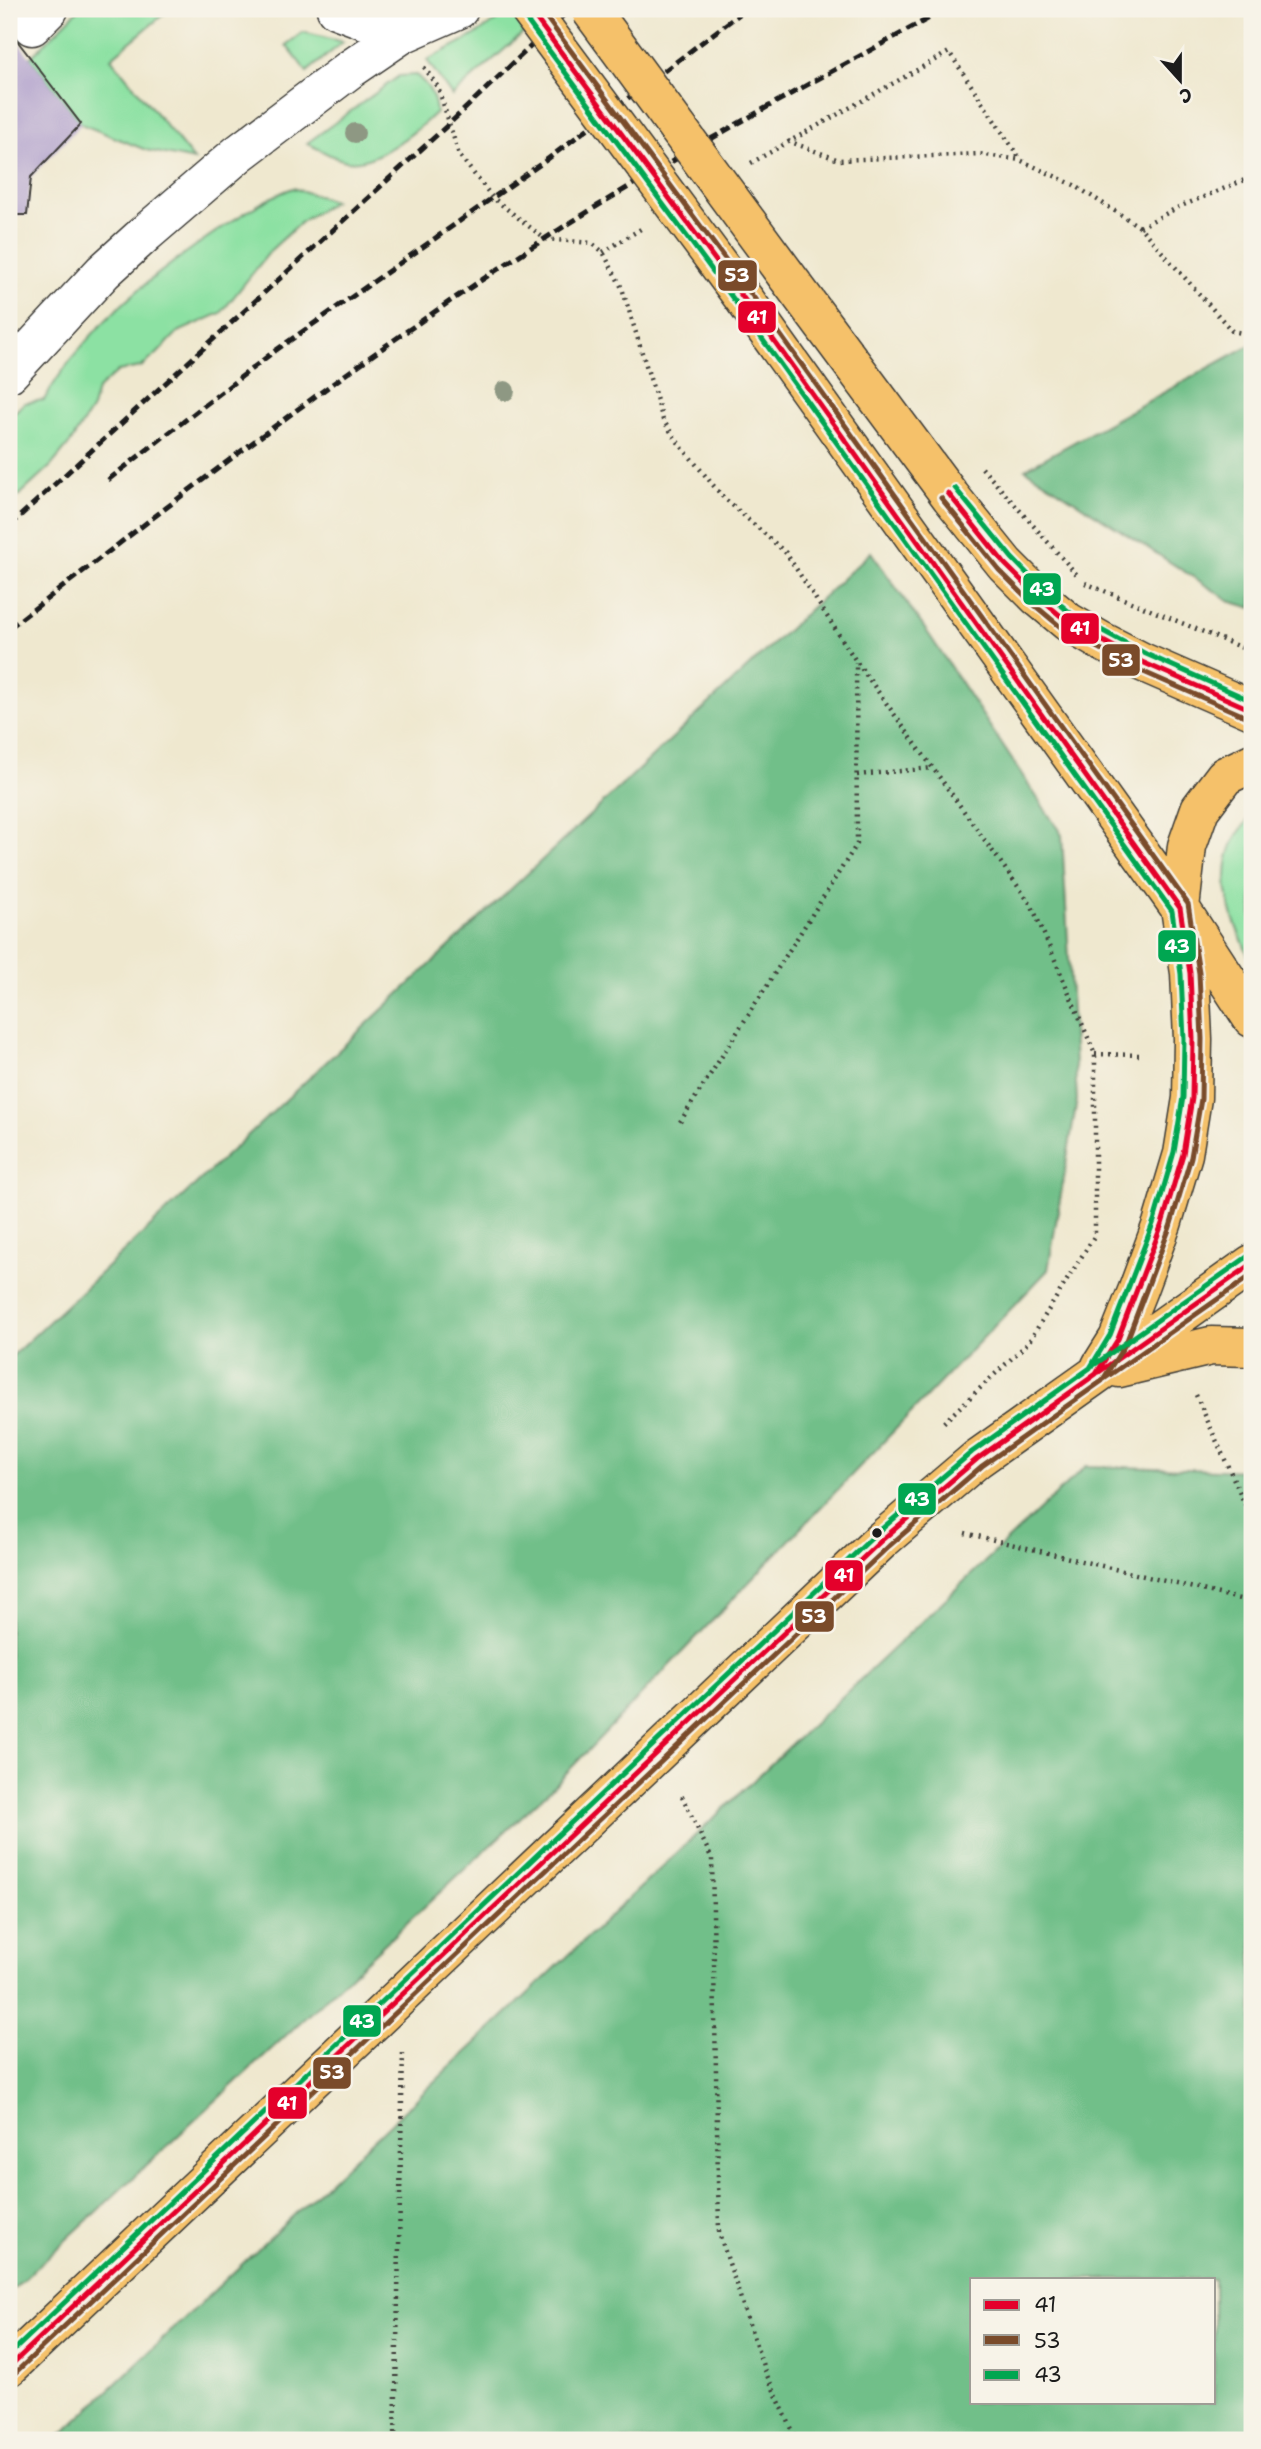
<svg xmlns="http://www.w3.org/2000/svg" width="1261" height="2449" font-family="'Shantell Sans',sans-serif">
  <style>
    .green { fill: #8ce1a3; stroke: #547e60; stroke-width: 2 }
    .forest { fill: #71bf89; stroke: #466e52; stroke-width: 2; fill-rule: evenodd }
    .building { fill: #b0a0cc }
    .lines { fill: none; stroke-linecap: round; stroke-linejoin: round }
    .minor-casing { stroke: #3c3b37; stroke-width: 41 }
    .major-casing { stroke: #3c3b37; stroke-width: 41 }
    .path { stroke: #3c3b37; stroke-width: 4.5; stroke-dasharray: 2 5; stroke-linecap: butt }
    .minor { stroke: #fff; stroke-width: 38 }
    .major { stroke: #f5c16b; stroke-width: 38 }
    .rail { stroke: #1c1c1c; stroke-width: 5; stroke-dasharray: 10 5; stroke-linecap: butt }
    .major-bridge-casing { stroke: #3c3b37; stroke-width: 41; stroke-linecap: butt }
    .major-bridge { stroke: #f5c16b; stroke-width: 38 }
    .bus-1-casing { stroke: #f7f3e8; stroke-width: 10 }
    .bus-2-casing { stroke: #f7f3e8; stroke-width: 10 }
    .bus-3-casing { stroke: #f7f3e8; stroke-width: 10 }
    .bus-1 { stroke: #e4002b; stroke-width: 5 }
    .bus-2 { stroke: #7a4b2a; stroke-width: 5 }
    .bus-3 { stroke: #00a651; stroke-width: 5 }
    .tree { fill: #8e9883 }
    .bus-dot { fill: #1c1c1c; stroke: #f7f3e8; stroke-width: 2.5 }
    .line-badge { stroke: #f7f3e8; stroke-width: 2.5 }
    .badge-label { font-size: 19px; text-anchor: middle; font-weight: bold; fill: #fff }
  </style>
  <rect width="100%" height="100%" fill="#f7f3e8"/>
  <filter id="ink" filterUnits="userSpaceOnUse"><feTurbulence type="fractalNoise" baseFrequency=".0143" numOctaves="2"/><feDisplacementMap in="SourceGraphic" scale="14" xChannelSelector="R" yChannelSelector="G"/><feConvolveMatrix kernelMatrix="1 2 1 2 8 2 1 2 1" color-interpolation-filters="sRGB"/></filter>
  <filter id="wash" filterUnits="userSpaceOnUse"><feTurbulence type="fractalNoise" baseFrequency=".00686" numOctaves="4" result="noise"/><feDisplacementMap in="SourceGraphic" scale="28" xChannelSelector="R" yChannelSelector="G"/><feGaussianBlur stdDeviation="1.57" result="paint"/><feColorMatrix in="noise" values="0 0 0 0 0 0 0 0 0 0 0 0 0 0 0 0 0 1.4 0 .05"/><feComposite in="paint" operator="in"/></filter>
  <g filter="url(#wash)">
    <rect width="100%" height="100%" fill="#efe8cf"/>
    <path class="green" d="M79 9H170L111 58 194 160 146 150 81 124 30 58Z
      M513 9H550L452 96 427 60 475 35Z
      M303 32 343 42 307 72 286 45Z
      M416 75C429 86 434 94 436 112 418 130 375 166 347 161 334 159 319 149 307 143L399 76Z
      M293 188 334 201 301 222 272 249 221 313 178 332 157 354 141 367 118 371 97 390 92 408 71 442 51 466 9 505V418L24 403 44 400C84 330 148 278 214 233 240 216 264 199 293 188Z
      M1252 814V963C1234 924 1213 878 1236 837 1241 829 1247 822 1252 814Z"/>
    <path class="forest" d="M1252 344V608L1232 602 1025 469Z
      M871 552 930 636 1062 835 1077 1100 1048 1270 551 1789 9 2293V1359Z
      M1086 1466 1252 1471V2440H56ZM972 2279H1214V2402H972Z"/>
    <g id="blocks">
      <path class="building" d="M9 30 81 124 31 177 27 215H9Z"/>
    </g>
  </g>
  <g filter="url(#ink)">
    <use href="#blocks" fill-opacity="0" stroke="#3c3b37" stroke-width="2"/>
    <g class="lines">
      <defs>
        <path id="minor" d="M336 9 402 34 459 9
          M32 26 49 9
          M9 373 103 272 146 233 238 154 349 70 402 34"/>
        <path id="major" d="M786 275 951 497 1005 564 1038 597 1068 622 1099 640 1142 662 1252 710
          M747 303 1180 908 1252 1018
          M1101 1366 1118 1339 1138 1289 1162 1224 1183 1154 1192 1098 1193 1039 1190 973 1180 908 1187 846 1200 809 1225 776 1252 763
          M1119 1368 1211 1346 1252 1347
          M9 2367 883 1539 977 1459 1252 1264"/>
      </defs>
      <use href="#minor" class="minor-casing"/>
      <use href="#major" class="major-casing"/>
      <path class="path" d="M424 67 438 87 459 155 493 198 545 239 592 243 603 252 622 288 663 420 677 441 722 496 786 553 856 661 1032 906 1095 1054V1235L1028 1343 942 1424
        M788 141 839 160 979 154 1020 160 1074 185 1140 227 1232 331 1252 335
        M751 163 949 52 1020 159
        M1140 227 1179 207 1252 177
        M603 252 644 227
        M982 468 1079 577
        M1085 583 1252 652
        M857 775 933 768
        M1095 1054 1140 1055
        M680 1122 857 844 856 662
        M1196 1395 1252 1520
        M965 1533 1252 1602
        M682 1796 712 1859 719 2233 764 2369 797 2440
        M395 2440 403 2051"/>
      <use href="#minor" class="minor"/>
      <use href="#major" class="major"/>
      <path class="rail" d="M108 480 272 353 545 161 746 9
        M9 526 450 123 570 9
        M9 628C175 501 340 372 515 258 654 167 801 88 946 9"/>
      <defs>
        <path id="major-bridge" d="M529 9 747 303
          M590 9 786 275"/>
      </defs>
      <use href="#major-bridge" class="major-bridge-casing"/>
      <use href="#major-bridge" class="major-bridge"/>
      <defs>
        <path id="bus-1" d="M948 493 1005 564 1038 597 1068 622 1142 662 1252 710
          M1099 1372 1252 1264
          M9 2367 883 1539 977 1459 1096 1374 1118 1339 1162 1224 1183 1154 1192 1098 1193 1039 1190 973 1180 908 747 303 529 9"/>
        <path id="bus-2" d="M941 498 999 570 1032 603 1063 629 1139 670 1249 718
          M1104 1379 1252 1275
          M15 2373 889 1546 982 1466 1102 1381 1126 1343 1170 1227 1191 1157 1201 1099 1202 1039 1199 973 1188 904 754 298 540 9"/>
        <path id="bus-3" d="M955 488 1012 558 1044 591 1073 615 1146 654 1252 701
          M1094 1365 1247 1257
          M9 2355 877 1533 972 1452 1090 1368 1110 1335 1154 1221 1174 1152 1183 1097 1184 1039 1181 974 1172 911 740 308 522 14"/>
      </defs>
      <use href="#bus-1" class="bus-1-casing"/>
      <use href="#bus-2" class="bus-2-casing"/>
      <use href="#bus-3" class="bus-3-casing"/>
      <use href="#bus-1" class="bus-1"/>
      <use href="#bus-2" class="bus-2"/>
      <use href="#bus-3" class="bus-3"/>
    </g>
    <g class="tree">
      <circle cx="355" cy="133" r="10"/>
      <circle cx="505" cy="391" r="10"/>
    </g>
  </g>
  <circle class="bus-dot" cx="877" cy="1533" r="6"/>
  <g class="line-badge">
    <rect x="717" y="259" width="41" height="33" rx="7" fill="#7a4b2a"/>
    <rect x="737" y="300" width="40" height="34" rx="7" fill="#e4002b"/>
    <rect x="1022" y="572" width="40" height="34" rx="7" fill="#00a651"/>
    <rect x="1060" y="612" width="40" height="33" rx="7" fill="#e4002b"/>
    <rect x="1101" y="643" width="40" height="34" rx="7" fill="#7a4b2a"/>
    <rect x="1157" y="929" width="40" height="34" rx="7" fill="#00a651"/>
    <rect x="897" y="1482" width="40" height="34" rx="7" fill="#00a651"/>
    <rect x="824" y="1559" width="40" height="33" rx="7" fill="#e4002b"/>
    <rect x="794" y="1600" width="41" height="33" rx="7" fill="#7a4b2a"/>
    <rect x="342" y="2004" width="40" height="34" rx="7" fill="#00a651"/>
    <rect x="312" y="2056" width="40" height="34" rx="7" fill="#7a4b2a"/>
    <rect x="267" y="2086" width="41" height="34" rx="7" fill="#e4002b"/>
  </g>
  <g class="badge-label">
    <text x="737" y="282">53</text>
    <text x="757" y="324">41</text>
    <text x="1042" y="596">43</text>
    <text x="1080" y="635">41</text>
    <text x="1121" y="667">53</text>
    <text x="1177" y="953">43</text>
    <text x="917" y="1506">43</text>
    <text x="844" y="1582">41</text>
    <text x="814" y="1623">53</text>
    <text x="362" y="2028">43</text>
    <text x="332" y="2079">53</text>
    <text x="287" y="2110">41</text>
  </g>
  <rect width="1261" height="2449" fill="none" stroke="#f7f3e8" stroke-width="35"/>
  <rect x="970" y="2278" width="245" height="126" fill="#f7f3e8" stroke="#9f9d96" stroke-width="2"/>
  <rect x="984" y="2300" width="35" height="10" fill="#e4002b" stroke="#9f9d96" stroke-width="2"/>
  <text x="1034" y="2312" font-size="21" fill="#1c1c1c">41</text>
  <rect x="984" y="2335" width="35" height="10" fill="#7a4b2a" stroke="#9f9d96" stroke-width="2"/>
  <text x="1034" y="2348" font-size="21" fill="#1c1c1c">53</text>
  <rect x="984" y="2370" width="35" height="10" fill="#00a651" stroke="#9f9d96" stroke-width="2"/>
  <text x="1034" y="2382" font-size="21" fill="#1c1c1c">43</text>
  <g transform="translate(1180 80) rotate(159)" stroke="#f7f3e8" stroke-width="5" paint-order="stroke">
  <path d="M0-5L12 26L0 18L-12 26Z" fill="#1c1c1c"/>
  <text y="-10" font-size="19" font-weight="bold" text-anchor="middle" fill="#1c1c1c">С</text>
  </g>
</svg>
